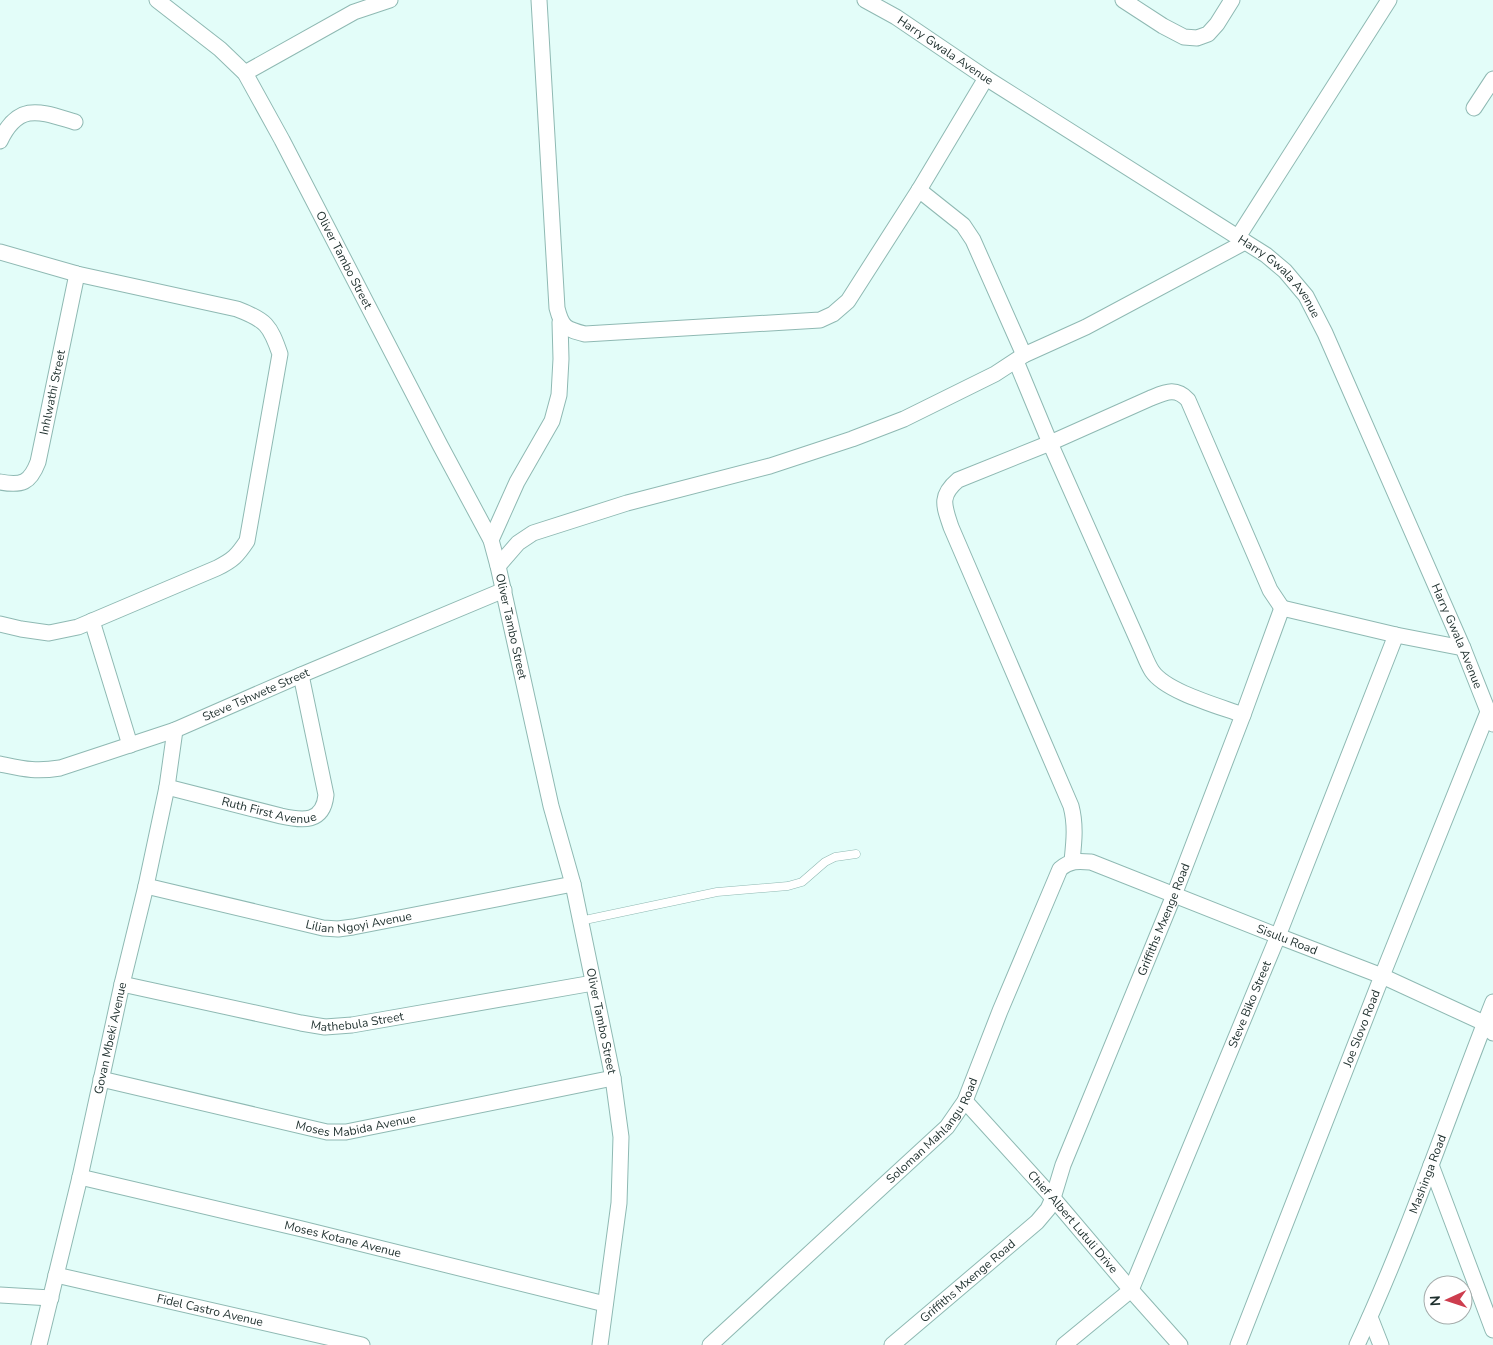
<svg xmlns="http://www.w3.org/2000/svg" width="1493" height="1345" font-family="'Nunito Sans',sans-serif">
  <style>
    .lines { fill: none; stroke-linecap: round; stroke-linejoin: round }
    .service-casing { stroke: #8fb9b3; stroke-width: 9 }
    .minor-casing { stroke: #8fb9b3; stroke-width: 17 }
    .service { stroke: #fff; stroke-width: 8 }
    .minor { stroke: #fff; stroke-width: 15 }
    .labels { text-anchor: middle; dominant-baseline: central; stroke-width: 4; stroke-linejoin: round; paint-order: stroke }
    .street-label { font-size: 12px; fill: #1e2f2d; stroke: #fff }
  </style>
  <rect width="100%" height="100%" fill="#e3fdf9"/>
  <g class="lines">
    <defs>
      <path id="service" d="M580 921 717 892 788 886 802 882 825 862 835 857 856 854"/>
      <g id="minor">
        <path id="s1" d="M157 0 220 49 245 73 282 140 440 445 491 540 498 566 551 806 573 884 613 1078 621 1137 619 1203 600 1345"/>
        <path d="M539 0 557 308C562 328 566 329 585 334L820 320 833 314 848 301 919 190 986 78"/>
        <path id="s2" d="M865 0 896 17 986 78 1266 255 1285 271 1306 296 1325 333 1463 648 1493 724"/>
        <path d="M1123 0 1163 26 1184 37 1197 38 1208 34 1217 24 1232 0"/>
        <path d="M245 73 354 12 390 0"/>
        <path d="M1474 108 1493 79"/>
        <path d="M0 141C19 101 41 112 75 122"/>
        <path d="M919 190 963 225 973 240 1024 355"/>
        <path d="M1238 237 1389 0"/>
        <path d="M0 252 77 274 237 309C266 320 270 325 280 354L247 541C237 556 233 560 217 568L78 627 49 633 21 629 0 624"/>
        <path d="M1016 361 1050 443 1142 650C1145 657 1148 665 1152 671 1166 692 1219 706 1243 715"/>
        <path id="s3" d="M0 482C22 486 30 483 38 462L77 274"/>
        <path d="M491 540 517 482 552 421 559 395 561 359 560 322"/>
        <path d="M498 566 518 543 533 533 627 503 770 466 852 439 904 419 995 374 1024 355 1086 327 1245 242"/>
        <path d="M1282 608 1396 635 1463 648"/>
        <path d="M92 621 130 745"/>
        <path id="s4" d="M0 764C24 769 35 772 60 768L175 730 301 675 504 590"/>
        <path id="s5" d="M167 787 281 816C303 821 323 823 326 795L301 675"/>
        <path d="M1072 861C1074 842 1076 825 1071 806L951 527C944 506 939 496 958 480L1050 443 1151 398C1166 392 1176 387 1188 400L1270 590 1282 608"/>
        <path id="s6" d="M146 886 323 928 338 929 353 927 573 884"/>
        <path id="s7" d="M122 984 301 1023 325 1027 352 1025 593 983"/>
        <path id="s8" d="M101 1079 327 1132H346L613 1078"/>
        <path id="s9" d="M965 1101 1053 1198 1131 1290 1180 1345"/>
        <path d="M1431 1165 1493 1330"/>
        <path id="s10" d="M80 1177 302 1229 605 1304"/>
        <path id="s11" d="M56 1275 362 1345"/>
        <path d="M0 1295 51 1298"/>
        <path d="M1370 1317 1381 1345"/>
        <path id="s12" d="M39 1345 80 1177 122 984 146 886 167 787 175 730"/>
        <path id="s13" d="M710 1345 947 1127 965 1101 1000 1011 1060 869C1070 860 1079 861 1091 862L1278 936 1382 976 1484 1023 1493 1033"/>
        <path id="s14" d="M892 1345 1037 1222 1048 1209 1053 1198 1063 1165 1174 895 1243 715 1282 608"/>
        <path id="s15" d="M1064 1345 1131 1290 1278 936 1396 635"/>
        <path id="s16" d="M1238 1345 1382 976 1488 712"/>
        <path id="s17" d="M1357 1345C1409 1233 1448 1116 1493 1002"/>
      </g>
    </defs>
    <use href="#service" class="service-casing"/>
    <use href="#minor" class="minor-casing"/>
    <use href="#service" class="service"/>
    <use href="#minor" class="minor"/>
  </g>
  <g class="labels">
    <g class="street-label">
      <text stroke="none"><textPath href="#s2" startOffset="95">Harry Gwala Avenue</textPath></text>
      <text stroke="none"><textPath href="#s1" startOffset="326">Oliver Tambo Street</textPath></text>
      <text stroke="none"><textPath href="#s2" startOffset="500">Harry Gwala Avenue</textPath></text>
      <text stroke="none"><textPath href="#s3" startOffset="120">Inhlwathi Street</textPath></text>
      <text stroke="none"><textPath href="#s1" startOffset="731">Oliver Tambo Street</textPath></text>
      <text stroke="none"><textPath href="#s2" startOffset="905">Harry Gwala Avenue</textPath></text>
      <text stroke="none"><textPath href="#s4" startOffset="270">Steve Tshwete Street</textPath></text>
      <text stroke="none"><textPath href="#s5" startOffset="105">Ruth First Avenue</textPath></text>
      <text stroke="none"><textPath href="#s6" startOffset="218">Lilian Ngoyi Avenue</textPath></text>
      <text stroke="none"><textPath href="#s14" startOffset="519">Griffiths Mxenge Road</textPath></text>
      <text stroke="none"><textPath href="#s13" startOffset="848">Sisulu Road</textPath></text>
      <text stroke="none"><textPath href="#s15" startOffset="396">Steve Biko Street</textPath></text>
      <text stroke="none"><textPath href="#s7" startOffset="240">Mathebula Street</textPath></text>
      <text stroke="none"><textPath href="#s1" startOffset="1136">Oliver Tambo Street</textPath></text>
      <text stroke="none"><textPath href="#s16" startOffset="340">Joe Slovo Road</textPath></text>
      <text stroke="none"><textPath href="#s12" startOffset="315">Govan Mbeki Avenue</textPath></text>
      <text stroke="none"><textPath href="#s8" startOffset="261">Moses Mabida Avenue</textPath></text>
      <text stroke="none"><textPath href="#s13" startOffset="310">Soloman Mahlangu Road</textPath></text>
      <text stroke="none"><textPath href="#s17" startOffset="185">Mashinga Road</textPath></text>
      <text stroke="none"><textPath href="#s9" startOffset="162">Chief Albert Lutuli Drive</textPath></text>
      <text stroke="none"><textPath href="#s10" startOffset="270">Moses Kotane Avenue</textPath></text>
      <text stroke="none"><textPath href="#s14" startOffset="99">Griffiths Mxenge Road</textPath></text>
      <text stroke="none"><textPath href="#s11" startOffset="158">Fidel Castro Avenue</textPath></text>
    </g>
  </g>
  <g transform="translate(1448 1300) rotate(267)"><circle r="24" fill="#ffffff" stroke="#a5acab"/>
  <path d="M0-4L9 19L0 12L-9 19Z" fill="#cd3d4e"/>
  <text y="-8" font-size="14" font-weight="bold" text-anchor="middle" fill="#1e2f2d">N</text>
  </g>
</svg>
